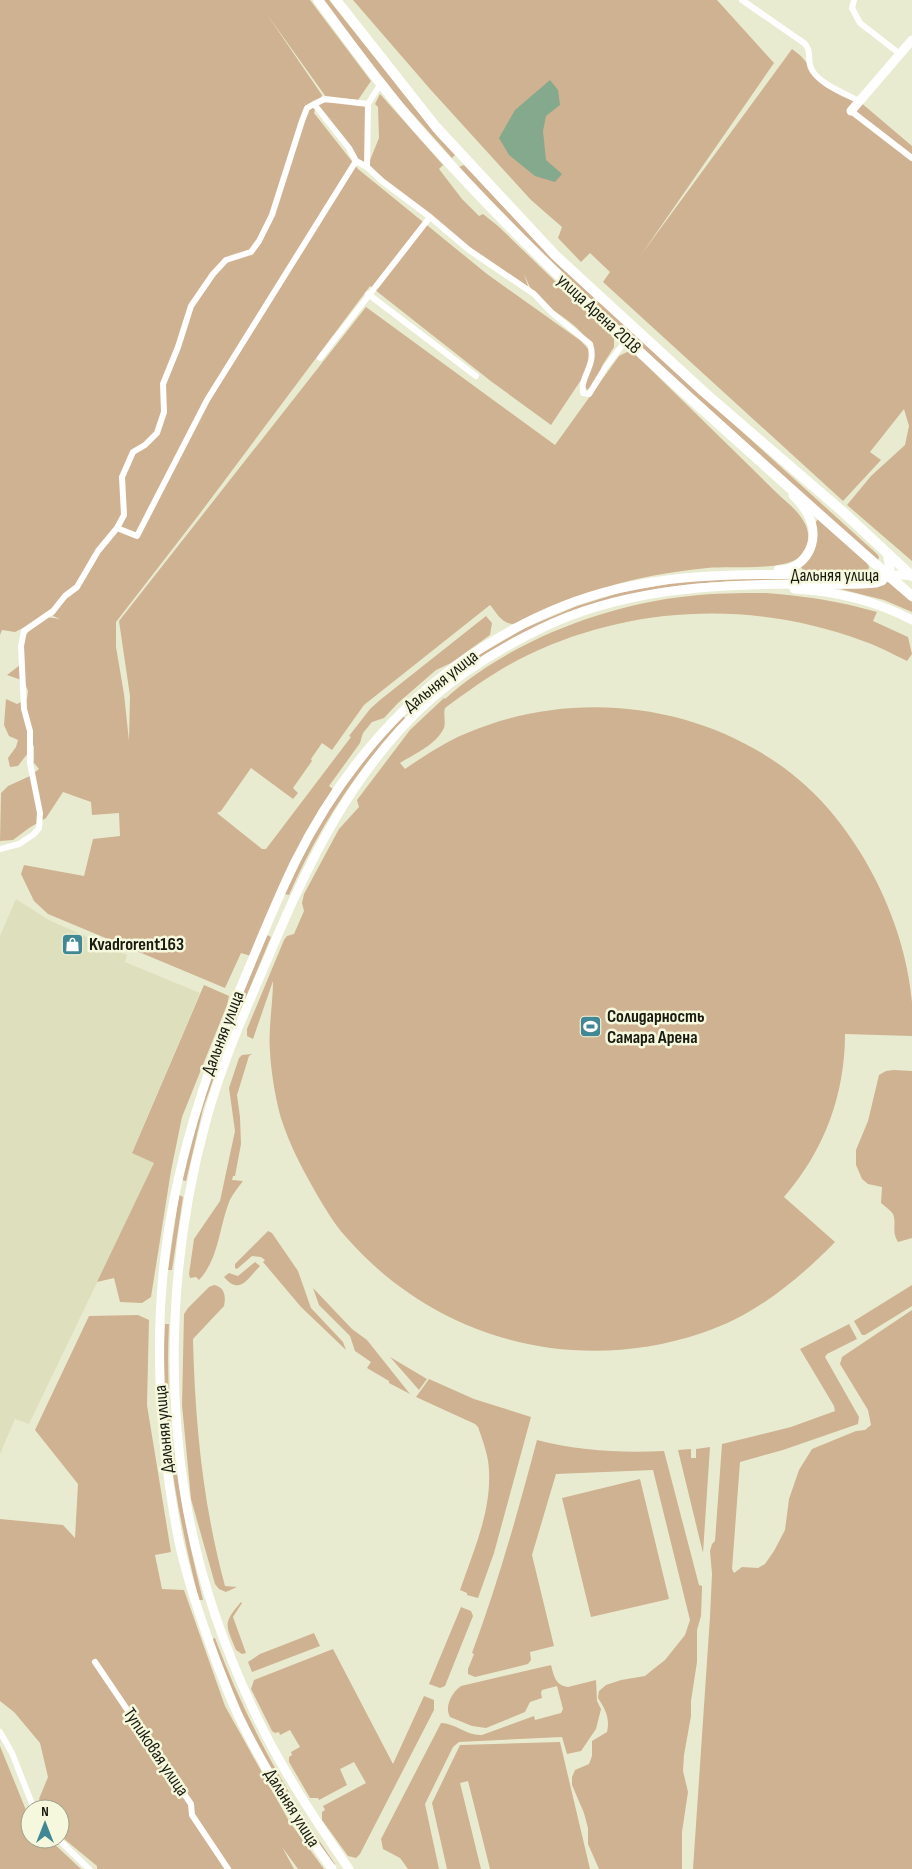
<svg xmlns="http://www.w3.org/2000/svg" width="912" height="1869" font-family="'Sofia Sans Condensed',sans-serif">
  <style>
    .built { fill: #dee0bd }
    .green { fill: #cfb291; fill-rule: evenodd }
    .water { fill: #85a98c }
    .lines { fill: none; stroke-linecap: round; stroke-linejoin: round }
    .street { stroke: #fff; stroke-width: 6 }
    .secondary { stroke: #fff; stroke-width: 9 }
    .primary { stroke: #fff; stroke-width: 10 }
    .labels { text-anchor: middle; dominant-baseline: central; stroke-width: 5; stroke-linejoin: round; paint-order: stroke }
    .street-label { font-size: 18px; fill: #191a10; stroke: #f6f8dd }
    .poi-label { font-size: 18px; font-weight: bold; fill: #191a10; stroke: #f6f8dd; text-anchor: start }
  </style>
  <rect width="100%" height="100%" fill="#e9ebd0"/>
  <path class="built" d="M16 899 47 919 127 955 125 962 200 993 132 1152 155 1162 29 1424 15 1419 0 1454V936Z"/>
  <path class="green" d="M0 0H310L371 81 358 100 326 97 266 13 322 95 319 102 368 104V165L379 138 378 107 375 104 380 94 443 165 439 169 462 199 479 216 483 214 498 226 614 338V347L602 366 598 381 587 390 582 383 583 377 551 425 492 382 370 286 198 516 116 622V647L124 694 129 741 130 696 119 621 366 307 555 445 619 356 627 352 635 354 781 497C799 512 821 533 799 557 786 571 728 566 707 568 672 572 635 577 602 589 582 597 562 605 542 613 533 617 523 622 513 624 501 623 497 613 490 605L364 705 332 750 322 743 311 759 312 761 293 788 298 793 293 799 251 768 221 811 217 813 262 849H266L351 737 349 736 370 709 380 700 486 616 492 623 490 635 451 663 436 670 398 703 384 718 372 722 363 733 360 743 329 786 333 789 317 814 251 956 241 953 225 988 48 914 34 901 21 874 24 865 84 876 93 839 120 836 119 813 92 815 91 802 63 792 46 818 29 828 13 840 0 841 1 793 8 786 30 776 39 769 34 763V745L18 766 10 767 8 758 16 747 18 740 9 736 4 725 6 699 17 704 27 699 28 691 24 681 7 675 24 662 21 642 31 628 47 617 60 619 53 616 65 600 31 624 15 632 2 630 0 635ZM316 107 356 161 517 284 530 292 524 274C527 280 530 289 535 295 550 312 589 327 591 352L581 341 487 274 358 169 314 113Z
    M322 0H329L438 137 455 155 452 158 401 101Z
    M353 0H717L774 63 641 255 792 49 801 56 816 74 859 101 912 146V561L847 505 871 476 905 445 909 426 904 409 870 452 881 460 843 501 603 282 610 272 590 253 581 262 558 238 562 227 531 200 430 89Z
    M464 165 557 263 587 291 877 554 879 557 878 560H875L579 291 518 230 459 167Z
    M818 519 867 563 869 567 867 574 804 572 801 567C815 554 818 541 815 523Z
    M736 578 869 580 732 581 692 584 656 589 611 600 537 627 418 708 415 705 449 674 470 660 525 628 577 606 619 593 677 582Z
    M888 582 912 602V612L884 600 840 589Z
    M766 593C806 596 838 601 877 612L873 621 908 637 912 654 907 661C893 654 878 646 863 641 754 600 632 605 528 655 498 669 471 689 445 708 443 714 446 722 444 728 436 745 414 754 400 763L405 769C424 756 445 742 467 733 572 688 701 702 792 774 857 825 905 919 912 1002 912 1013 912 1024 912 1036L845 1034C845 1095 824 1151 784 1197L835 1242C798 1280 754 1316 702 1333 574 1376 436 1340 346 1237 334 1224 325 1208 316 1193 303 1170 290 1146 282 1121 276 1103 271 1071 270 1052 268 1028 273 1004 273 981L253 1039 247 1036V1029L284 940 287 936 294 934 304 911 302 903 304 894 339 829 359 807 357 800 410 730 444 698 445 699C507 642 607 604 690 596 715 593 741 593 766 593Z
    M403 716 406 719C394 732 381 745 370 759 337 801 310 847 289 895L285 894C294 876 302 857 312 839 337 793 368 753 403 716Z
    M267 935 271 937 234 1026 229 1024Z
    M204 985 229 996 227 1005 182 1117 171 1171 151 1297 142 1303 120 1302 114 1278 97 1282 154 1163 132 1153Z
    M217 1054 221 1057 203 1109 186 1181 182 1180 190 1144Z
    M252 1054 249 1056 237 1095 240 1117 241 1144 235 1176H233L232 1180 243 1181C237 1189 231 1196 228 1205 219 1230 218 1260 199 1280L196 1277 190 1278 189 1274 194 1239 220 1201 235 1131 229 1088 239 1058 242 1055Z
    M894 1070 912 1071V1238L898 1242C891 1231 897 1224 893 1214 890 1210 885 1206 881 1203L882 1187 868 1184 862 1179 856 1165V1150L868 1121 879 1075 886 1071Z
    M179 1195 183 1197 172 1270H168Z
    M268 1231 272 1233 298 1271 311 1308 343 1342 346 1350 301 1307 263 1262 265 1260 261 1257 252 1256 237 1269 235 1268V1264Z
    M255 1262 260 1266C248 1278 240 1296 224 1277L229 1273 238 1276Z
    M214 1285C225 1287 226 1297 224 1306L193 1339C195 1423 203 1505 225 1586L237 1587 226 1592 219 1589 215 1584 191 1499 182 1405 184 1314 188 1308 209 1287Z
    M912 1285V1306L865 1335H862L854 1321Z
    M313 1288 352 1329 367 1340 410 1394 389 1383V1381L367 1368 371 1362 355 1351 350 1336 319 1305Z
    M912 1310V1869H693L710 1617 712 1574 710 1551 712 1544 715 1541 722 1444 791 1427 835 1411 834 1406 800 1349 849 1324 857 1339 827 1354 825 1357 859 1417 858 1424 783 1450 740 1462 732 1569 734 1573 742 1567 758 1568 765 1564 774 1551 785 1530 789 1499 799 1470 812 1449 856 1431 865 1430 871 1425 868 1410 840 1364 842 1357Z
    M138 1315 149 1320 147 1405 171 1552 155 1555 162 1589 184 1590 225 1706 289 1821 324 1869H298L282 1847 294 1869H97V1866L63 1838 60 1833V1809H46L39 1799 48 1777 40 1743 14 1712 0 1701V1519L63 1525 75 1538 78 1484 35 1430 89 1316Z
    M165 1324H169C164 1418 180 1509 203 1600H199C176 1509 160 1418 165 1324Z
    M390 1357 427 1379 419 1390Z
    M429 1379 474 1399 531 1417 494 1553 478 1598 467 1595V1593L460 1590C473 1552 491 1513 489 1472 489 1456 483 1442 478 1427L475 1424 416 1397Z
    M537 1440C579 1451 622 1453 664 1451L699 1585 702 1586V1589L701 1616 697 1630V1662L691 1701V1716L684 1755 683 1771 688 1792 682 1832V1869H599L588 1844V1828L584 1813 572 1785V1777L575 1770 589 1764 592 1756V1741L607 1732C610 1719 606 1710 598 1698L599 1691 606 1685 621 1680 645 1676 651 1671 665 1660 685 1635 690 1620 653 1470 556 1474 532 1555 554 1646 530 1652 531 1660 528 1664 475 1677 468 1674V1669L474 1654 472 1653C498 1583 518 1512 537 1440Z
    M710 1447 703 1553 678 1450 691 1449V1458H696V1449Z
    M640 1479 669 1599 591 1617 562 1498Z
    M241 1602 242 1603 233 1617 246 1653 242 1654 236 1650C226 1625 222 1624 241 1602Z
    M461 1607 471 1611 473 1616 445 1686 440 1688 429 1684Z
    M314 1633 320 1646 252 1672 248 1662 260 1654Z
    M215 1638C245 1719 286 1793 335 1864L333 1866 286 1796 264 1756 245 1721 212 1639Z
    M333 1649 393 1764 424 1696 434 1700V1710L360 1854 356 1858 348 1856 322 1820V1812L325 1810 323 1806 366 1783 354 1762 340 1769 347 1785 319 1800 318 1798H310L289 1762V1757L292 1755 291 1752 300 1747 290 1730 280 1735 279 1732 275 1733 272 1731 251 1689 254 1680Z
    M551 1665C554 1676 555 1685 568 1687L596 1680 597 1701 601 1709 596 1729 581 1751 567 1754 562 1737 459 1742 453 1747 425 1804 439 1869H408L400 1858 383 1849 381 1839 441 1723C455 1723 467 1736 482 1735L534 1716 535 1720 561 1713 563 1709 557 1686 542 1690 541 1693 542 1698 530 1702 525 1712 486 1728 472 1726 450 1717C444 1707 452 1692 461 1686Z
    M560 1742 590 1869H490L468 1781 460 1783 481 1869H447L432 1803 460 1745Z
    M0 1746 30 1820V1839H49L81 1869H0Z"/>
  <path class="water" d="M550 80 558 90 560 105 546 116 543 131 546 160 562 174 555 182 535 176 509 155 499 138 515 110Z"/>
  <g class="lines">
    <path class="street" d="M742 0 804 43C812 50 807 59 811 68 817 83 846 94 859 101
      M854 0 852 8 860 23 900 54
      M314 104 325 99 368 104
      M851 111 912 158
      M367 167 368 104 381 83
      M368 294 476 376
      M320 358 430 217
      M117 528 124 515 122 477 133 452 145 445 157 433 164 412 163 384 178 347 191 306 213 274 226 260 251 252 259 241 272 215 302 121 307 108 314 104 349 148 356 161 367 167 382 181 430 217 469 250 534 294 552 313 590 344C597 366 580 375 583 393L589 394 591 391 605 368 626 340
      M0 849 19 844 34 834 39 828 40 813 30 763V731L24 709 21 646 24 631 53 611 65 596 77 587 98 551 117 528 137 536 207 400 356 161
      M95 1662 191 1804 192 1815 228 1869
      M0 1732 12 1753 34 1809
      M58 1839 89 1869"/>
    <path class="secondary" d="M851 111 912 40
      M778 570C805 570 821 542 809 517 806 509 799 502 793 495
      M794 589C834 591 876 601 912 620
      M332 1869C297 1821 264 1769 238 1715 225 1687 215 1659 205 1630 193 1596 182 1562 176 1526 161 1443 155 1358 163 1274 173 1169 207 1067 248 970 263 934 278 897 295 862 353 746 441 655 563 606 643 574 728 573 813 575 831 576 849 577 867 577 882 577 897 573 912 576
      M349 1869C314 1818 280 1767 254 1711 222 1643 197 1569 185 1495 165 1372 173 1241 206 1121 221 1065 245 1011 268 958 307 864 353 769 430 700 463 671 501 648 540 629 619 590 710 584 797 584 823 583 849 586 876 583L882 581 890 569 887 553"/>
    <path class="primary" d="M318 0C353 47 388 96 428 140 510 232 600 316 691 399 764 465 837 531 912 596
      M336 0 436 127 555 255 704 392 842 511 912 576"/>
  </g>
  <defs>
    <symbol id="shop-square" viewBox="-11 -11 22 22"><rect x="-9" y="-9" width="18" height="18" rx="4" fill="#428894" stroke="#f6f8dd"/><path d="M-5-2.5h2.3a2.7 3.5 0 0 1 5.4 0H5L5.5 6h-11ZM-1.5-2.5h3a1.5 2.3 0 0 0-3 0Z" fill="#fff"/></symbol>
    <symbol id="stadium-square" viewBox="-11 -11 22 22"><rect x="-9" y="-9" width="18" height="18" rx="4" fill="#428894" stroke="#f6f8dd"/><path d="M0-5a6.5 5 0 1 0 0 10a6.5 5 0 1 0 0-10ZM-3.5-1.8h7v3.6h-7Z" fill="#fff"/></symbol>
  </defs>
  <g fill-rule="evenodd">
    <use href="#shop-square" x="60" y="932" width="25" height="25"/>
    <use href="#stadium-square" x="578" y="1014" width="25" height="25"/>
  </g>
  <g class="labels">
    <g class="street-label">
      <text transform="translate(599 314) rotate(43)">улица Арена 2018</text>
      <text x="835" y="575">Дальняя улица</text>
      <text transform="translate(441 681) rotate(-38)">Дальняя улица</text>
      <text transform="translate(223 1033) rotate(-69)">Дальняя улица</text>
      <text transform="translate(164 1429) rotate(-95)">Дальняя улица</text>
      <text transform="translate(156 1752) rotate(56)">Тупиковая улица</text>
      <text transform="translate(292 1808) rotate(58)">Дальняя улица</text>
    </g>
    <g class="poi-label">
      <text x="89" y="944">Kvadrorent163</text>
      <text x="607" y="1016">Солидарность<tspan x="607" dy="21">Самара Арена</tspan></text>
    </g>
  </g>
  <g transform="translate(45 1824)"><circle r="24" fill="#f6f8dd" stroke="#9e9f8b"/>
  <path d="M0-4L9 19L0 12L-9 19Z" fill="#428894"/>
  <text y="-8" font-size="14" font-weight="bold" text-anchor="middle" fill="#191a10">N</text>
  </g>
</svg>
